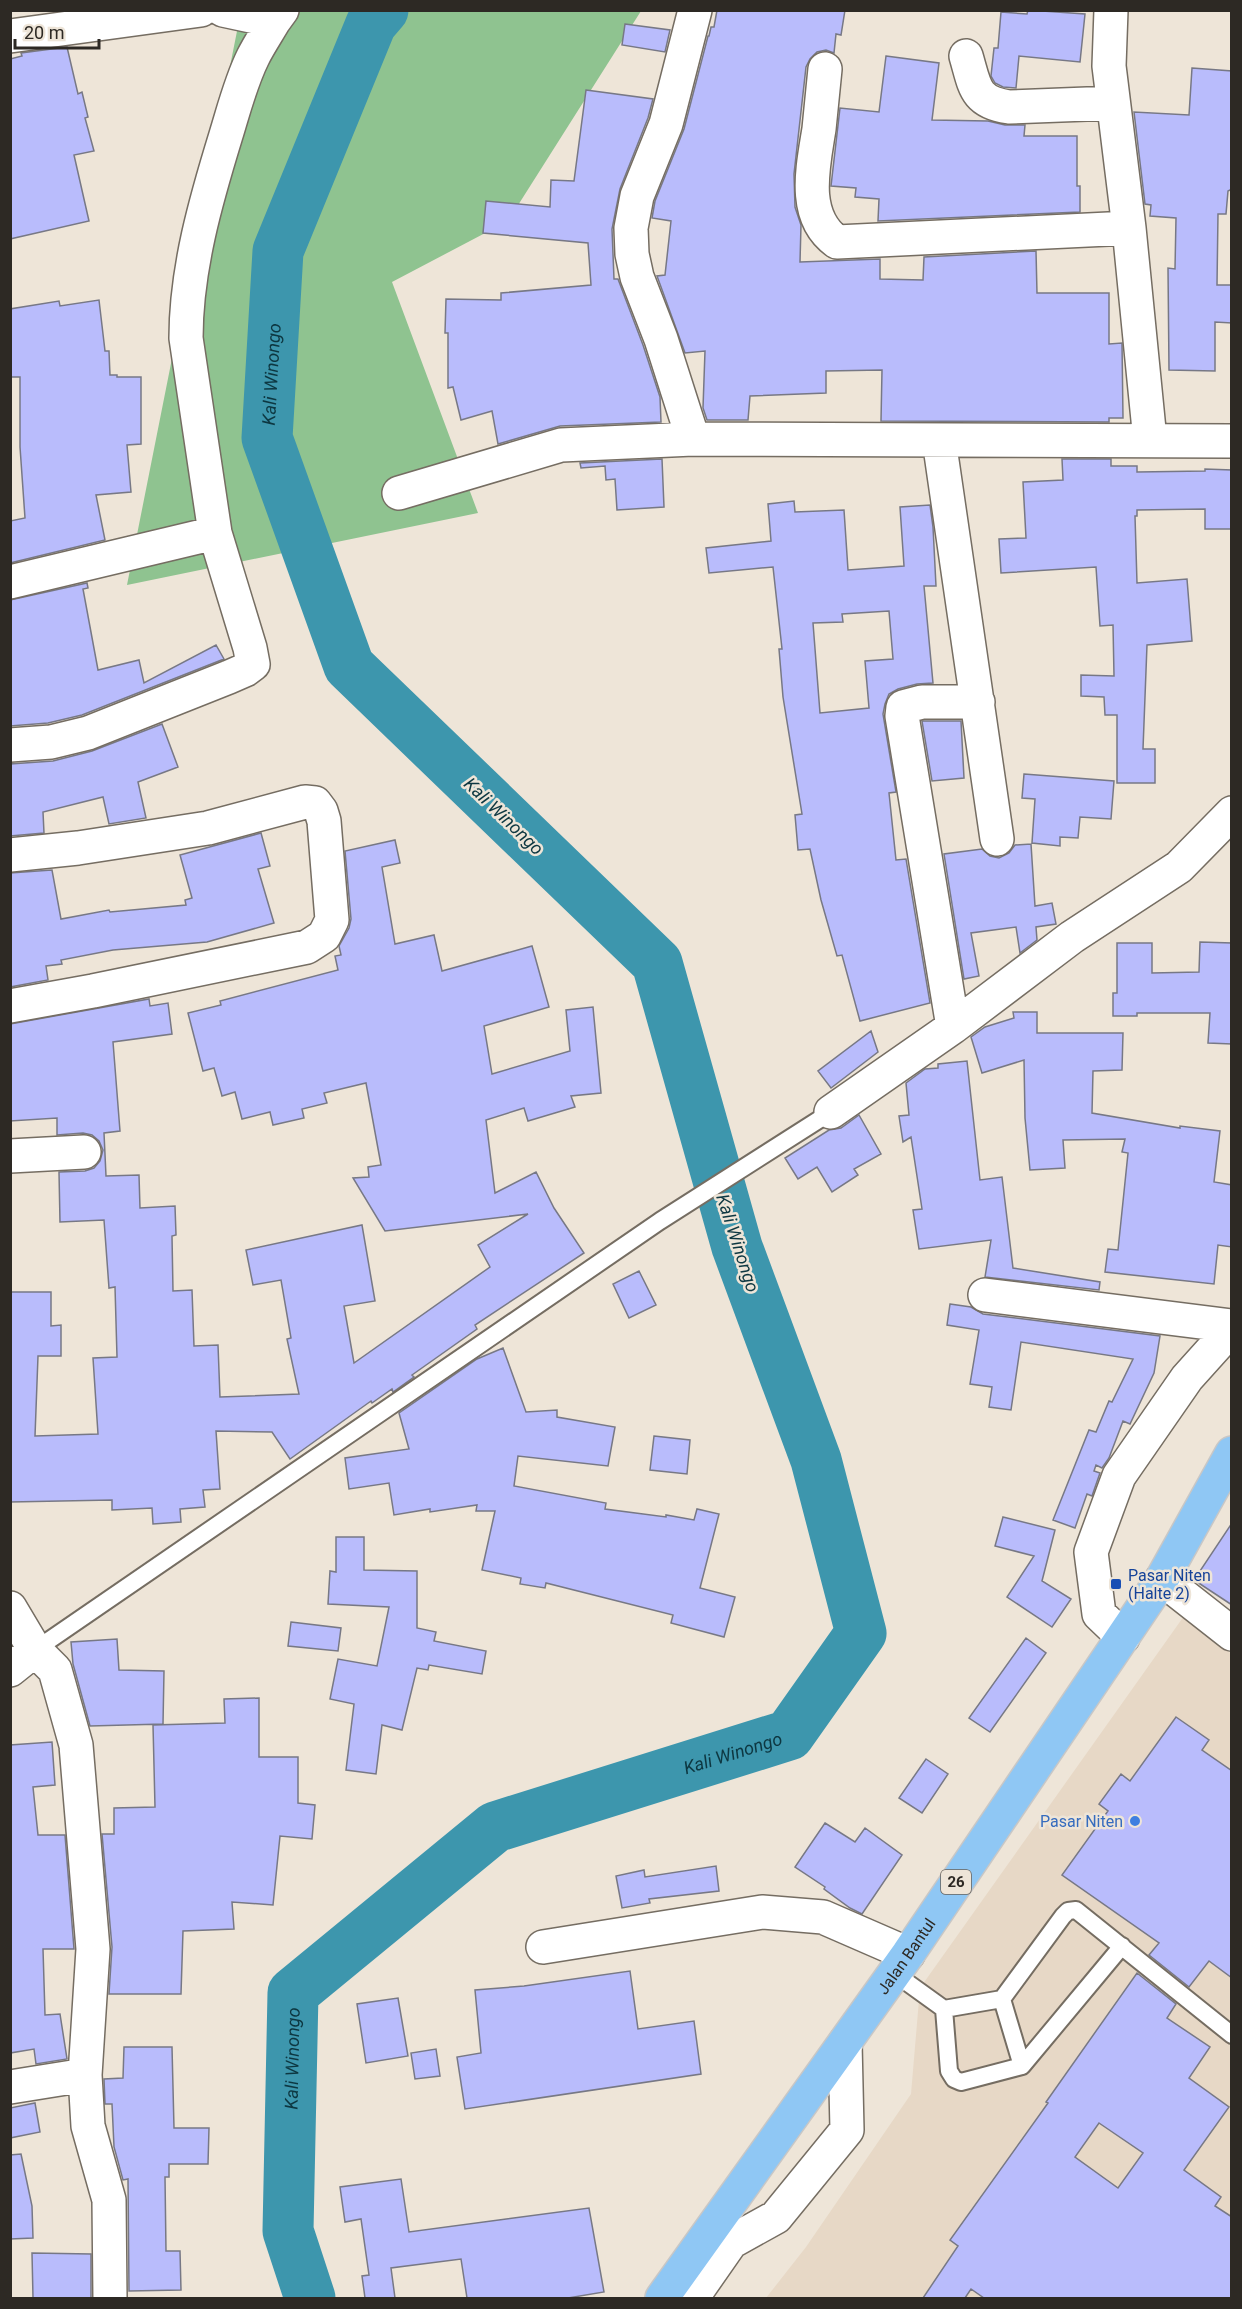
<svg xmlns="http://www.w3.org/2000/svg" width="1242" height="2309" font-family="Roboto,sans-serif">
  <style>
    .built { fill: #e7d8c6 }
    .forest { fill: #8fc390 }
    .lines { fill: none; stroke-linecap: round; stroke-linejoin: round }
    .river { stroke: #3d96ad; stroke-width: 51 }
    .building { fill: #b9bcfc; stroke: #777885; stroke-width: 1.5; fill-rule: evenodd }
    .lane-casing { stroke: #756d62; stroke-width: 20 }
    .street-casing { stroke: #756d62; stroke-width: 36 }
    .primary-casing { stroke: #c8c7c6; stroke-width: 36 }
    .lane { stroke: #fff; stroke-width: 16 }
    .street { stroke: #fff; stroke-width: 33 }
    .primary { stroke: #8fc7f4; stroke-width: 33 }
    .transit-dot { fill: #1a4fb4; stroke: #eee5d8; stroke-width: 2 }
    .shop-dot { fill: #3f7fe0; stroke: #eee5d8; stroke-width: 2 }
    .labels { text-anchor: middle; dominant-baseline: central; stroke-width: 5; stroke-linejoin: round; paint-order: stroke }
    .shield { fill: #eee5d8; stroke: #67615a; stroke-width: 1.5 }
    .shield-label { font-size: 15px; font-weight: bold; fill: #2d2924 }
    .transit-label { font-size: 16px; fill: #164399; stroke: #eee5d8; text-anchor: start }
    .shop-label { font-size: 16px; fill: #366cbe; stroke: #eee5d8; text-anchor: end }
    .street-label { font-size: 16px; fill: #2d2924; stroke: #eee5d8 }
    .water-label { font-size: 18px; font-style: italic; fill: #0d3741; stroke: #eee5d8 }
  </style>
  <rect width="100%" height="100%" fill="#eee5d8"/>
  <path class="built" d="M1189 1609 1231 1654V2298H766L806 2247 911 2094 920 1988Z"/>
  <path class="forest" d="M241 11H641L508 221 392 282 478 513 127 585Z"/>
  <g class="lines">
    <path class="river" id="s1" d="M310 2298 288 2231 293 1993 495 1827 789 1735 861 1633 816 1460 737 1247 657 963 349 666 267 438 278 251 371 24 383 10"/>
  </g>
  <path class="building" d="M717 10H845L841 35 836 34 834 53 826 50 817 52 810 59 806 67 794 174 795 207 801 225 800 262 880 259V279L923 280 924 257 1036 251 1037 293H1109V344L1122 343 1123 418H1109V422L881 421 882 370 826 371V393L750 396 748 420H707L703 408 705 351 685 353 657 276 665 275 671 221 652 218 655 201 684 129 708 36H709L711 27H714Z
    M1028 10 1085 14 1080 62 1019 56 1016 88 1003 87 995 83 991 76 994 48H998L1001 12 1027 14Z
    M625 24 670 30 665 52 622 45Z
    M67 47 78 94 82 92 88 117 85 118 94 151 74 155 89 221 10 239V59L22 56 21 53Z
    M886 56 939 63 932 120 988 121 1005 125H1025L1024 136H1077V186H1080V212L878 221 879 199 855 197 856 188 831 186 840 108 879 112Z
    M1192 68 1232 71V189L1228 191 1226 214H1218L1217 285H1232V323L1215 322V371L1169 370 1168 268 1175 269 1176 218 1150 216 1151 205 1145 204 1134 112 1189 115Z
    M586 90 653 99 648 118 620 189 612 229 614 279H618L643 345 660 397 661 422 560 426 498 444 492 411 461 420 453 387 448 388V333H445L446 299 501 300V293L591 285 588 243 483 233 486 201 550 207 551 180 574 181Z
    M99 300 105 351H109L110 375H117V377H141V444L127 445 131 492 96 495 105 540 10 563V521L25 518 20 447V377H10V309L59 301 60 306Z
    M662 459 664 507 617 510 615 479 606 480 605 466 581 468 580 463Z
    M1062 459H1111V466H1137V472L1205 471V469L1232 470V529H1205V509L1137 510V516H1135L1137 583 1187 579 1192 641 1147 645 1143 749H1155V783H1117V715H1105L1104 697 1081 696V675L1114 676 1113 625 1100 626 1096 567 1001 573 999 539 1026 538 1023 482 1063 480Z
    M794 501 795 512 844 510 848 570 904 566 900 507 930 505 933 527 936 586H924L933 683 917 684 898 689 889 694 885 704 883 714 896 792 889 793 896 860 906 859 930 1003 860 1021 842 955 837 956 821 900 810 849 798 850 795 815 802 814 783 697 779 649H782L773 567 709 573 706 548 771 541 768 504ZM889 611 893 659 865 661 869 708 820 713 813 623 843 622 842 614Z
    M87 583 88 588 83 589 98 670 139 660 144 683 216 645 224 659 82 715 48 723 10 726V600Z
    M922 721H961L964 778 932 781Z
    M162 724 178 767 138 782 146 818 109 824 103 797 43 812 44 833 10 836V764L53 761 92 751Z
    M1024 774 1114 781 1111 819 1080 817 1078 838 1060 837V846L1032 843 1035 799 1022 798Z
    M261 833 270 866 258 869 274 923 207 942 113 950 61 960 62 964 46 966 48 980 10 987V873L52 870 61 919 109 910 110 912 186 905 185 900 192 898 180 855Z
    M395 840 400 863 382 867 395 944 434 935 442 971 532 946 549 1007 484 1026 492 1074 570 1051 566 1010 593 1007 601 1093 571 1096 575 1107 528 1121 524 1108 486 1120 495 1193 536 1172 554 1208 584 1253 475 1325 477 1329 412 1375 414 1377 393 1392 392 1389 372 1403 371 1401 290 1459 272 1432 216 1431 220 1489 203 1490 205 1507 180 1509 181 1522 153 1524 152 1508 112 1510V1500L10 1502V1292H51V1326L61 1325V1356H38L35 1436 98 1434 93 1358 117 1357 115 1287 109 1288 104 1220 60 1222 59 1172 85 1171 94 1168 100 1161 103 1150 99 1141 92 1135 83 1133 57 1135V1118L10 1121V1024L149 999 150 1006 168 1003 172 1034 113 1042 120 1131 104 1133 106 1176 139 1175 140 1208 175 1206 176 1235 172 1236 173 1291 192 1290 194 1346 218 1345 220 1397 299 1394 287 1339 291 1338 281 1280 253 1285 246 1250 362 1225 375 1301 344 1306 354 1363 490 1267 478 1245 528 1214 385 1231 353 1178 369 1177 368 1167 381 1165 366 1083 324 1093 327 1103 302 1109 304 1118 273 1125 270 1112 242 1119 235 1092 222 1096 214 1068 203 1071 188 1013 221 1005 220 1001 338 970 335 956 341 955 339 946 349 928 351 919 345 851Z
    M1031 844 1035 906 1052 903 1056 924 1036 927 1037 940 1020 953 1016 927 971 933 979 976 964 979 944 854 982 849 990 856 999 858 1009 853 1015 845Z
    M1200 942 1232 943V1044L1208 1043 1210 1013H1137V1016H1113V993H1117V943H1152V973L1199 972Z
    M1013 1012H1037V1033H1123L1122 1070 1093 1071 1092 1113 1180 1128V1126L1220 1131 1214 1182 1232 1185V1247L1218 1245 1214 1284 1105 1272 1108 1249 1118 1250 1128 1153 1122 1152 1125 1139 1063 1140 1065 1168 1030 1170 1025 1118 1024 1060 982 1073 971 1037 985 1027 1014 1018Z
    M871 1031 878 1052 831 1088 818 1071Z
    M967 1061 980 1180 1002 1177 1013 1268 1100 1282 1099 1290 985 1277 991 1240 919 1249 913 1210 922 1209 911 1137 903 1142 899 1116 909 1115 906 1083 925 1069 938 1068V1064Z
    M859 1115 881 1154 854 1169 858 1175 832 1192 817 1167 798 1179 785 1158 829 1130 841 1128Z
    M639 1271 656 1305 629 1318 613 1284Z
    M950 1304 971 1307 983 1314 1160 1336 1154 1373 1130 1424 1123 1421 1109 1458 1102 1468 1096 1465 1094 1471 1100 1473 1092 1496 1087 1494 1075 1528 1053 1520 1089 1430 1096 1432 1109 1401 1112 1402 1133 1359 1021 1342 1011 1410 989 1407 992 1387 970 1384 979 1330 947 1325Z
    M503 1348 526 1412 557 1410V1417L615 1427 608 1466 518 1456 514 1486 606 1503 605 1509 666 1517V1515L694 1520 697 1509 719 1514 700 1588 735 1597 724 1637 671 1623 673 1615 546 1583 545 1588 520 1584 521 1578 482 1570 495 1511H476L477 1505 430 1512V1509L394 1515 389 1483 349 1489 345 1458 409 1449 399 1413 477 1359Z
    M654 1436 690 1440 687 1474 650 1470Z
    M1003 1517 1055 1530 1042 1581 1071 1599 1052 1627 1007 1597 1034 1556 995 1546Z
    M1232 1523V1605L1194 1580Z
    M336 1537H364V1570L417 1571V1628L436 1632 434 1641 486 1651 482 1674 429 1665 428 1670 417 1668 402 1730 382 1725 376 1774 346 1770 354 1704 330 1699 338 1659 377 1666 389 1607 328 1604 330 1571 336 1572Z
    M291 1622 341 1628 338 1651 288 1646Z
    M1026 1638 1046 1653 990 1732 969 1718Z
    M117 1639 119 1670 164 1671 163 1724 90 1726 73 1664 71 1642Z
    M259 1698V1757H298V1803L315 1805 312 1839 280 1836 273 1905 232 1902 234 1929 183 1931 181 1994H109L112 1947 102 1834H114V1808L155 1807 153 1725 225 1723 224 1699Z
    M1176 1717 1209 1740 1202 1750 1232 1771V1978L1209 1961 1189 1987 1149 1955 1159 1943 1062 1875 1108 1811 1099 1804 1121 1774 1130 1781Z
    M52 1742 55 1785 33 1787 38 1835H65L74 1949H43L45 2015 60 2014 67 2059 36 2064 34 2049 10 2053V1745Z
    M926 1759 948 1774 922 1813 899 1798Z
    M825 1823 855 1842 865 1828 902 1855 862 1914 850 1908 824 1889 825 1887 795 1867Z
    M716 1866 719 1891 649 1899 650 1903 622 1908 616 1876 644 1870 645 1877Z
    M630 1971 638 2029 694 2021 701 2074 465 2109 457 2057 481 2053 475 1990 524 1986Z
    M1137 1973 1176 2004 1167 2018 1210 2047 1189 2078 1229 2107 1184 2170 1221 2197 1215 2206 1232 2217V2298H984L971 2289 965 2298H923L958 2246 950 2240 1048 2103 1046 2102ZM1099 2123 1143 2153 1118 2188 1075 2157Z
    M398 1998 408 2056 366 2063 357 2004Z
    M124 2047H172L174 2128H209L208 2164H169V2177H165L166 2251H180L181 2290 129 2291 128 2179 123 2180 114 2147 112 2104H105L104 2079 123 2078Z
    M436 2049 440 2076 415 2079 411 2053Z
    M35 2103 40 2132 10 2138V2108Z
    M21 2154 32 2206 33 2238 10 2239V2155Z
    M401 2179 409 2232 589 2208 604 2292 568 2298H467L461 2259 391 2268 395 2298H365L362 2276 369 2275 361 2219 345 2222 340 2187Z
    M32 2253 91 2254V2298H33Z"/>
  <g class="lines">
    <defs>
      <path id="lane" d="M35 1650 660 1221 831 1112
        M894 1973 944 2009 1002 1999 1063 1916 1068 1911 1076 1910 1232 2035
        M1002 1999 1022 2066
        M944 2009 949 2071 954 2079 961 2082 1022 2066 1122 1946"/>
      <path id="street" d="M223 10 274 21 282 10
        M695 10 666 124 637 196 631 228 632 254 637 277 661 339 693 439 1232 441
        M1111 10 1109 66 1129 228 1150 440
        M10 36 201 10
        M966 56C975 86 974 102 1009 107L1113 103
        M825 69C823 89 821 109 819 129 813 167 801 216 837 242L1129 228
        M939 440 997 839
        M399 493 561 445 693 439
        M10 582 215 533
        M10 745 51 742 88 733 229 677 245 670 253 664 250 648 215 533 186 338C186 269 206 200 226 135 234 109 241 81 253 57 259 45 267 33 274 21
        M10 855 78 848 208 828 305 802 315 803 321 811 324 821 332 920 324 936 307 947 93 991 10 1006
        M953 1027 902 716 903 707 922 702H978
        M831 1112 953 1027 1072 937 1179 867 1232 813
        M10 1156 84 1152
        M985 1295 1232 1326
        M1162 1579 1232 1634
        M10 1608 35 1650 55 1670 76 1745 93 1949 85 2075 88 2126 109 2200 110 2298
        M1123 1637 1099 1614 1091 1552 1119 1476 1187 1378 1232 1328
        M10 1670 35 1650
        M543 1947 762 1912 823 1917 908 1954
        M10 2087 85 2075
        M692 2298 731 2242 776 2217 847 2130 845 2043"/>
      <g id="primary">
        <path id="s2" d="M662 2298 908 1954 1162 1579 1232 1453"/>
      </g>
    </defs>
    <use href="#lane" class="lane-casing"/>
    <use href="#street" class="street-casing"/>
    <use href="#primary" class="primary-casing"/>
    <use href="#lane" class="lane"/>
    <use href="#street" class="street"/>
    <use href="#primary" class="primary"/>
  </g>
  <rect class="transit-dot" x="1110" y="1578" width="12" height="12" rx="3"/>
  <circle class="shop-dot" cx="1135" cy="1821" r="6"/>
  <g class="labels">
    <rect class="shield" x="941" y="1870" width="30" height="24" rx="4.5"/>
    <g class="shield-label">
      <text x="956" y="1882">26</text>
    </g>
    <g class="transit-label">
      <text x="1128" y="1575">Pasar Niten<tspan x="1128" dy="18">(Halte 2)</tspan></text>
    </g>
    <g class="shop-label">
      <text x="1123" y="1821">Pasar Niten</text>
    </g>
    <g class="street-label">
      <text stroke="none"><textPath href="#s2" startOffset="420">Jalan Bantul</textPath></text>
    </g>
    <g class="water-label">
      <text stroke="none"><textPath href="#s1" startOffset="2438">Kali Winongo</textPath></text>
      <text transform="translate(504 816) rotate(44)">Kali Winongo</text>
      <text transform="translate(738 1243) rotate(72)">Kali Winongo</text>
      <text stroke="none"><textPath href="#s1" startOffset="819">Kali Winongo</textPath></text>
      <text stroke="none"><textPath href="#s1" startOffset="243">Kali Winongo</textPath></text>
    </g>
  </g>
  <rect width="1242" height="2309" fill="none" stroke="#2d2924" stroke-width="24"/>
  <path d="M15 39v9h84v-9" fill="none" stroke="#2d2924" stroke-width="3"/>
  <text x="24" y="39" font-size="18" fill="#2d2924" stroke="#eee5d8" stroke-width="4.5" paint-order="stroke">20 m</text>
</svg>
